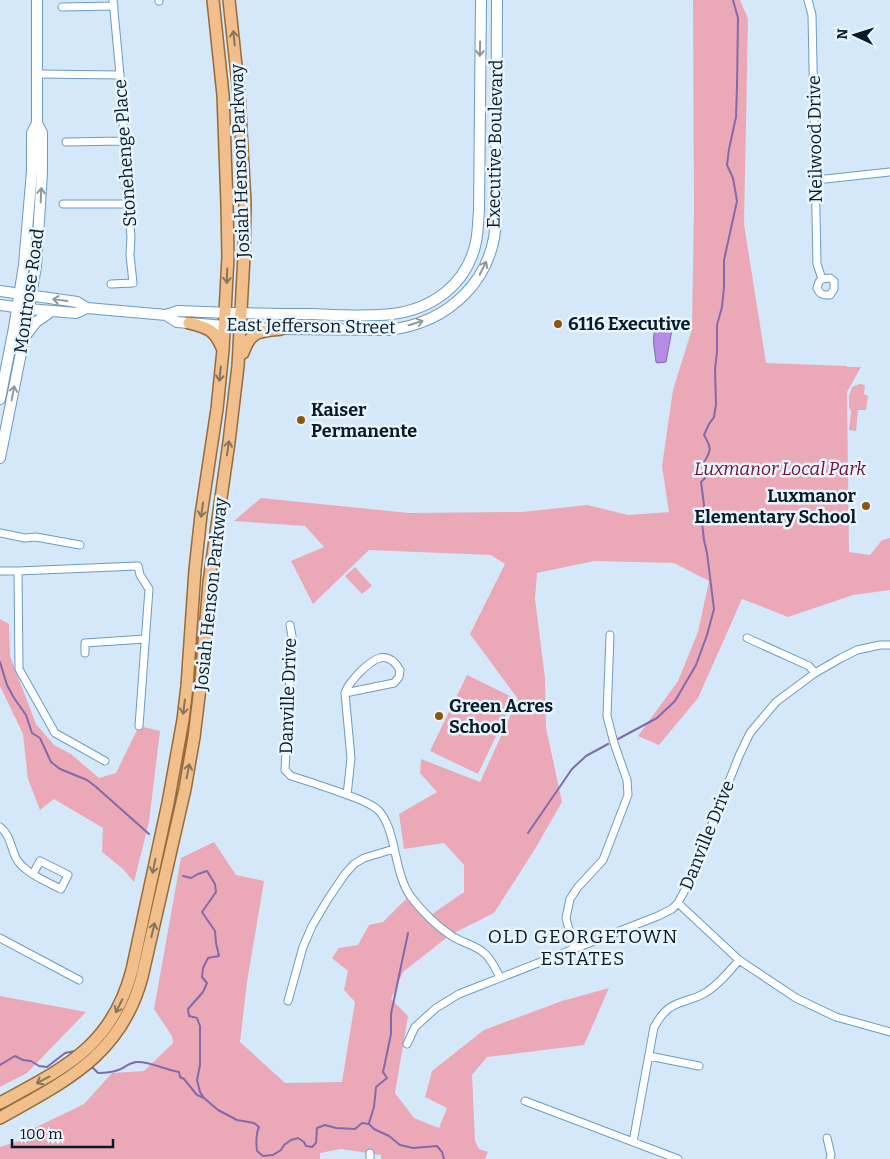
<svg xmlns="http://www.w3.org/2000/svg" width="890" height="1159" font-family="Bitter,serif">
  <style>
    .green { fill: #eba9b8 }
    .water { fill: #b58ce5; stroke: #816aad }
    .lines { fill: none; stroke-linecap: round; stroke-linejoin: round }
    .stream { stroke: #816aad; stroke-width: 2 }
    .street-casing { stroke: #6b9bc3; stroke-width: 9 }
    .secondary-casing { stroke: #6b9bc3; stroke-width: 12 }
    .primary-casing { stroke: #986a37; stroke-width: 14 }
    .street { stroke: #fff; stroke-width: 7 }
    .secondary { stroke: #fff; stroke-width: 10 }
    .primary { stroke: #f0bf8b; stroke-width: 11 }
    .oneway { stroke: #87755f }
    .oneway2 { stroke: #8f989f }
    .poi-dot { fill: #8e550f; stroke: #eaf4fc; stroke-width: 2 }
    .labels { text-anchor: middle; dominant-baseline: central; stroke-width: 5; stroke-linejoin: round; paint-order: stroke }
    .street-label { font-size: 18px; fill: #071b2a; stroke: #eaf4fc }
    .poi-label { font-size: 18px; font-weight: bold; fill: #071b2a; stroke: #eaf4fc; text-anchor: start }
    .park-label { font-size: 18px; font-style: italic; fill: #6e0f34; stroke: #eaf4fc }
    .neighbourhood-label { font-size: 19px; letter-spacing: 1px; fill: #071b2a; stroke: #eaf4fc }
  </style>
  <rect width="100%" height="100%" fill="#d4e8f9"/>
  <path class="green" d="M693 0H740L748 19 744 224 766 363 847 366V367H861L847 392 849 552 870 555 882 540 890 538V590L853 595 788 617 742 599 698 698 659 745 638 736 678 681 698 632 709 581 674 563 594 561 537 573 535 599 545 678 546 728 562 802 535 849 494 913 450 935 403 972 391 999 408 1016 395 1093 414 1118 439 1128 447 1108 425 1097 432 1071 484 1030 562 1001 609 988 584 1045 487 1057 472 1075 475 1141 479 1149 488 1152 485 1159H381V1155L341 1149 320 1153V1159H0V1147L23 1140 20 1135 84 1104 112 1073 144 1071 173 1043 172 1036 154 1009 181 858 214 842 236 875 264 881 247 982 240 1042 285 1083 342 1082 355 1002 344 990 348 971 332 958 339 948 358 945 369 925 383 922 410 895 428 917 464 892V865L444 843 404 849 399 814 437 792 420 773 421 759 480 782 518 699 470 634 505 564 491 555 369 550 313 604 291 561 324 547 305 526 234 521 261 498 409 513 522 512 587 505 628 515 669 512 662 466 673 390 692 329 694 208Z
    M860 384 865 385 864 394 868 396 866 410H858L856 431 849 430 851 411 849 407V396L852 387Z
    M355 567 372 586 362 594 345 576Z
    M0 619 9 624 10 656 36 724 54 745 71 754 99 778 116 773 139 726 160 731 149 822 134 882 123 869 102 852 103 828 54 799 40 810 28 779 23 734 0 686Z
    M467 675 514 698 478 774 430 751Z
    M0 996 86 1012 27 1073 0 1087Z"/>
  <path class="water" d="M658 325 665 326 672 330 666 362 657 363 656 362C655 350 650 334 658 325Z"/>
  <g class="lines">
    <path class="stream" d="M0 662 7 685 14 698 26 715 32 733 40 738 51 762 60 769 87 780 95 786 149 834
      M618 739 657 718 675 701 696 665 707 635 714 609 707 553 704 540 702 523 704 505 701 482 707 476 704 462C712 450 711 447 704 435L709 424 714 417 716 404 715 369 717 352V325L722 307 724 287V260L737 201 733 178 727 165 729 149 736 117 737 86 738 18 733 0
      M528 833 572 769 586 756 608 744
      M183 876 191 878 198 874 207 871 215 884 216 892 202 912 215 931 216 943 219 956 208 958 203 968 202 977 207 983 203 992 188 1009 189 1016 197 1018 200 1026V1065L197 1080 200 1092 204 1098
      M0 1065 15 1056 23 1060 31 1061 39 1066 47 1067 65 1053 75 1051
      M91 1066 98 1073C105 1073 114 1072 121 1069 126 1066 130 1063 136 1062 151 1061 164 1070 179 1072L180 1077 184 1079 197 1095 204 1098 218 1110 237 1120 254 1123 259 1127C256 1134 256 1143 257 1151L263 1156 273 1155 281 1150 284 1145 291 1140 298 1138 304 1142 306 1146 312 1147 316 1143 317 1128 325 1125 336 1128 355 1129 362 1123 369 1124 374 1129 389 1136 400 1145 413 1148 437 1146 442 1152 444 1159
      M369 1123 374 1107 376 1087 387 1078 383 1072 391 1034V1014L408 933"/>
    <defs>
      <path id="street" d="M159 0V1
        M808 0 812 15 817 264 822 279
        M62 7 114 6
        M38 74 120 75
        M66 142 124 141
        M816 180 890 172
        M63 204H128
        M830 278 834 281V289L830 295C823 295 820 295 817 288L819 282 822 279Z
        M111 284 133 283 130 255 131 237 128 204 120 75 113 0
        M0 533 25 538 36 537 80 545
        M0 571H18L138 566 140 575 149 589 139 726
        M18 571 19 669 55 733 105 761
        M290 625 292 636 285 770 291 776C308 781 325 787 342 793 353 797 367 801 377 809 397 827 393 873 411 897 422 911 434 924 449 934 459 942 473 944 483 952 491 958 495 968 500 977
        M747 638 809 666 815 673
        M85 653V643L145 639
        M345 693 394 683 399 677 400 670C387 648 373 659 359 673 353 680 348 684 345 693L351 758 349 777 347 795
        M0 827C11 836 10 846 16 858 23 872 47 882 61 889L68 875 40 861 33 874
        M678 903 739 960 796 998 836 1017 890 1032
        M0 938 79 980
        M574 949 566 918 570 899 578 887 603 860 628 795 627 780 614 743 607 716 610 635
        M288 1001 303 947 312 926 328 899 345 874 354 864 364 858 394 849
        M407 1044 415 1027 436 1008 459 994 658 916 672 909 678 903 689 882 739 756 750 733 776 702 815 673 841 658 857 650 880 645H890
        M649 1056 699 1066
        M525 1101 678 1159
        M827 1138 831 1155 830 1159
        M633 1142 654 1027C657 1023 659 1018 663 1014 673 1001 692 1001 705 993 718 985 729 972 739 960
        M370 1159V1153"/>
      <path id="secondary" d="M0 291 77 302 87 308 166 315 178 311C222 313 267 314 312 314 337 315 367 317 392 314 433 309 467 284 476 242 478 232 478 222 479 211L481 0
        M0 305 29 309 76 313 87 308
        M166 315 177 322 249 328 281 329 388 330C449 323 495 280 496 217L497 0
        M26 335 36 322 52 311
        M0 399 14 328 24 265 32 171V133L37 123V0
        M0 458 24 338 36 266 39 221 42 172V133L37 123"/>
      <path id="primary" d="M189 323C209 328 215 330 223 350
        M243 353C251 330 259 332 281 329
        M0 1103C64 1068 112 1047 132 970L168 803 183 720 187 686 195 570 201 515 217 409 223 350 228 257 227 204 223 95 213 0
        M0 1118C65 1081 121 1056 142 977L185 789 194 737 201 680 209 582 229 442 238 366 244 256 245 203 239 94 229 0"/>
    </defs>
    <use href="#street" class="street-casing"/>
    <use href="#secondary" class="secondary-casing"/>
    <use href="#primary" class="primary-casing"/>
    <use href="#street" class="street"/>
    <use href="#secondary" class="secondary"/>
    <use href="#primary" class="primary"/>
  </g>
  <defs><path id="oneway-shaft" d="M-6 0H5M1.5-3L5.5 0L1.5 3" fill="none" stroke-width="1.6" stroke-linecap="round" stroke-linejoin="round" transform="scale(1.25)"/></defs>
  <g class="oneway">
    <use href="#oneway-shaft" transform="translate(234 38) rotate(-96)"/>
    <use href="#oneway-shaft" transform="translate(227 276) rotate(92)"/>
    <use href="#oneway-shaft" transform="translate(220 374) rotate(96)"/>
    <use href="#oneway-shaft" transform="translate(228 448) rotate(-82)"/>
    <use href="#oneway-shaft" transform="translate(202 510) rotate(98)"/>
    <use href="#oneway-shaft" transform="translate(184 707) rotate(97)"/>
    <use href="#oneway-shaft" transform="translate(188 771) rotate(-79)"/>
    <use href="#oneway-shaft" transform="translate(154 866) rotate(102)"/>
    <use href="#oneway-shaft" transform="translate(153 930) rotate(-77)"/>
    <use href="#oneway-shaft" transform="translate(119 1006) rotate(117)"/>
    <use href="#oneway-shaft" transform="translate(43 1080) rotate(152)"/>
  </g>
  <g class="oneway2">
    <use href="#oneway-shaft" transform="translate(480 49) rotate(91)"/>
    <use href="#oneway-shaft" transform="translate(41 195) rotate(-87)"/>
    <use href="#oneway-shaft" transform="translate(483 268) rotate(-63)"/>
    <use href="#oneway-shaft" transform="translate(60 300) rotate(-172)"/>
    <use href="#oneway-shaft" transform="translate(416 323) rotate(-18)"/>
    <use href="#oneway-shaft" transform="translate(13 393) rotate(-79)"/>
  </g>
  <g class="poi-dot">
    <circle cx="558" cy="324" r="5"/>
    <circle cx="301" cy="420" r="5"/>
    <circle cx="866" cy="506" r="5"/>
    <circle cx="439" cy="716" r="5"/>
  </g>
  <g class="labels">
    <g class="street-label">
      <text transform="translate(815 139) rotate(-91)">Neilwood Drive</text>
      <text transform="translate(495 144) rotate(-89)">Executive Boulevard</text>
      <text transform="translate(125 153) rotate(-94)">Stonehenge Place</text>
      <text transform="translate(240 161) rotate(-92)">Josiah Henson Parkway</text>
      <text transform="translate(29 291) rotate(-82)">Montrose Road</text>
      <text transform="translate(311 326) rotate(1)">East Jefferson Street</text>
      <text transform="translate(211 594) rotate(-84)">Josiah Henson Parkway</text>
      <text transform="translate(288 696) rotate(-88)">Danville Drive</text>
      <text transform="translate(707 835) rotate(-68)">Danville Drive</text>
    </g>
    <g class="poi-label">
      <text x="568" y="324">6116 Executive</text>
      <text x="311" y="410">Kaiser<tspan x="311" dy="21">Permanente</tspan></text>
      <text x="856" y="496" text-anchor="end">Luxmanor<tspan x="856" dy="21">Elementary School</tspan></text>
      <text x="449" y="706">Green Acres<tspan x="449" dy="21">School</tspan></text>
    </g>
    <g class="park-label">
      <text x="780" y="469">Luxmanor Local Park</text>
    </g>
    <g class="neighbourhood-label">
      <text x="583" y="936">OLD GEORGETOWN<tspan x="583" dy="22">ESTATES</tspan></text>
    </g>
  </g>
  <g transform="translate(855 35) rotate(274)" stroke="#eaf4fc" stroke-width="4" paint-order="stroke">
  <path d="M0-4L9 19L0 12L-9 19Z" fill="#071b2a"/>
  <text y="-8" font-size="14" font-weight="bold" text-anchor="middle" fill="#071b2a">N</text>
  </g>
  <path d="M12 1139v8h101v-8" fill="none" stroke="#071b2a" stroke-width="2.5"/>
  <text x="20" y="1139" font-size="15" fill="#071b2a" stroke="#eaf4fc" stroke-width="4" paint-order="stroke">100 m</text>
</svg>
